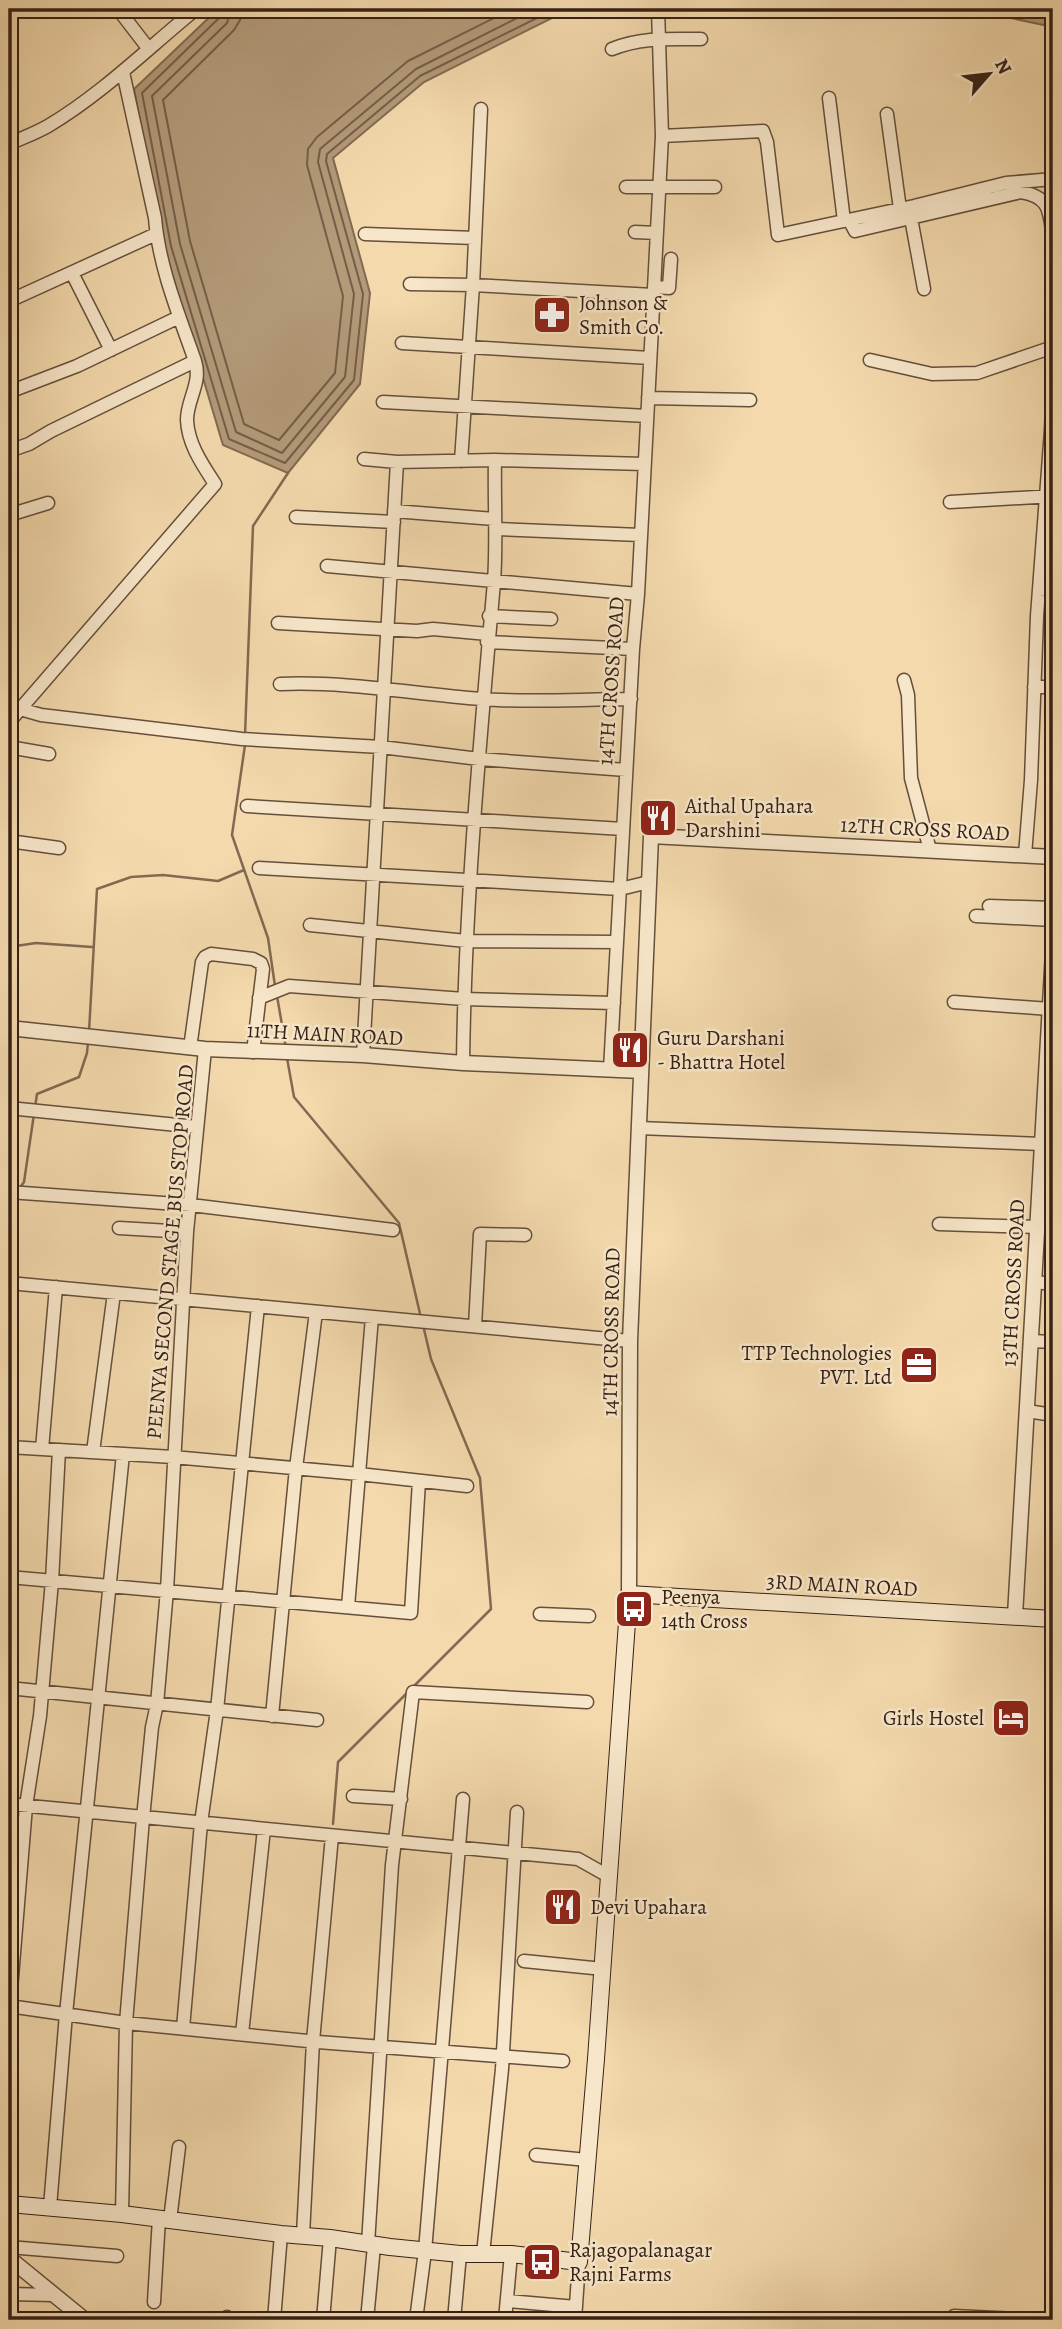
<svg xmlns="http://www.w3.org/2000/svg" width="1062" height="2329" font-family="Alegreya,serif">
  <style>
    .water { fill: #b39a79; stroke: #816a51; stroke-width: 2 }
    .lines { fill: none; stroke-linecap: round; stroke-linejoin: round }
    .shore { stroke: #745e48; stroke-width: 2 }
    .stream { stroke: #816a51; stroke-width: 2.5 }
    .minor-casing { stroke: #654f3c; stroke-width: 15 }
    .tertiary-casing { stroke: #654f3c; stroke-width: 17 }
    .secondary-casing { stroke: #362116; stroke-width: 18 }
    .minor { stroke: #f7e6c9; stroke-width: 12 }
    .tertiary { stroke: #f7e6c9; stroke-width: 14 }
    .secondary { stroke: #f7e6c9; stroke-width: 16 }
    .labels { text-anchor: middle; dominant-baseline: central; stroke-width: 5; stroke-linejoin: round; paint-order: stroke }
    .poi-label { font-size: 21px; fill: #362116; stroke: #f7e6c9; text-anchor: start }
    .street-label { font-size: 21px; fill: #362116; stroke: #f7e6c9 }
  </style>
  <rect width="100%" height="100%" fill="#f3d9ac"/>
  <filter id="stains"><feTurbulence type="fractalNoise" baseFrequency=".00286" numOctaves="4"/><feColorMatrix values="0 0 0 0 .2 0 0 0 0 .09 0 0 0 0 .02 0 0 0 .5 -.17"/></filter>
  <radialGradient id="worn" r=".72"><stop offset=".6" stop-color="#630" stop-opacity="0"/><stop offset="1" stop-color="#630" stop-opacity=".3"/></radialGradient>
  <path class="water" d="M218 9H570L424 82 333 158 370 293 360 384 288 473 223 445 164 247 134 89Z
    M984 9H1053V27L1006 17Z"/>
  <g class="lines">
    <path class="shore" d="M223 9 220 17 142 93 171 246 229 439 285 463 354 380 363 294 326 161 327 154 420 76 555 9
      M231 9 227 23 152 96 180 244 236 432 282 453 345 377 354 294 318 162 320 149 416 69 535 9
      M242 9 240 20 234 30 163 100 190 241 244 424 279 440 335 373 343 296 307 165 308 149 317 137 408 61 512 9"/>
    <path class="stream" d="M245 735 253 526 288 473
      M245 745 232 835 268 938 275 986
      M9 947 36 943 92 947
      M277 996 286 1048
      M89 1032 97 889 131 877 163 875 218 881 244 870
      M287 1058 294 1097 399 1223 421 1318
      M35 1107 37 1094 79 1077 87 1053 88 1042
      M19 1189 24 1182 34 1114
      M9 1207 14 1198
      M413 1687 491 1609 480 1478 431 1359 423 1325
      M333 1824 338 1762 408 1692"/>
    <defs>
      <path id="minor" d="M118 9 148 48
        M612 49C641 37 670 39 701 39
        M123 72 155 218C159 267 179 315 195 361
        M829 98 844 221
        M887 114 900 209
        M662 136 763 131 767 142 778 235 914 206 1006 183 1053 179
        M9 144C22 138 36 133 48 126 102 94 148 48 196 9
        M626 187H715
        M911 218 924 289
        M849 220 855 231 1021 192C1051 197 1049 212 1053 237
        M635 232 657 233
        M365 234 475 238
        M72 273 111 350
        M410 284 473 285 653 295
        M654 287 669 288 671 259
        M9 301 156 234
        M402 343 650 358
        M870 360 932 374 977 373 1053 347
        M9 392 77 366 179 317
        M648 398 750 400
        M383 402 647 416
        M1051 430 1053 384
        M9 451 29 444 51 431 195 361C202 383 187 399 187 420 188 444 202 464 215 484L9 722
        M364 459 397 462 495 460 644 464
        M461 461 473 285 481 109
        M950 502 1053 496
        M394 511 494 519
        M9 515 48 503
        M296 517 394 522
        M496 529 640 535
        M327 566 638 594
        M1039 590 1053 589
        M489 616 551 619
        M278 623 417 631 433 629 488 634
        M487 642 633 649
        M904 680 908 695 911 778 930 850
        M280 684C347 681 414 694 481 699 531 703 581 699 631 699
        M1034 687H1053
        M20 709 41 715 242 739 381 747 479 759 626 770
        M9 747 49 754
        M247 806 623 829
        M9 841 59 848
        M1025 855 1031 780 1037 616 1051 430 1053 428
        M259 868 620 889 649 882
        M989 906 1053 908
        M976 916 1053 920
        M310 925 466 941 617 942
        M259 998 289 986 464 999 614 1003
        M954 1002 1050 1009
        M190 1048 202 962 205 957 211 954 253 959 261 963 263 969 253 1052
        M363 1055 397 462
        M463 1063C465 902 480 742 494 582 497 541 494 500 495 460
        M610 1070 633 649 638 594 662 136 658 9
        M9 1108 197 1127
        M639 1128 1042 1144
        M1040 1189 1053 1190
        M9 1192 191 1205 393 1230
        M939 1224 1038 1227
        M119 1228 187 1232
        M1034 1282 1053 1284
        M9 1283 630 1341
        M475 1326 480 1234 525 1235
        M1031 1341 1053 1342
        M1027 1411 1053 1415
        M9 1447 173 1457 359 1474 467 1486
        M42 1449 56 1287
        M93 1452 114 1293
        M9 1577 411 1613 419 1481
        M348 1607 372 1317
        M540 1614 589 1616
        M9 1688 317 1720
        M272 1716 296 1468 316 1312
        M353 1796 401 1799
        M9 1804 578 1859 610 1877
        M524 1961 603 1969
        M9 2006 126 2023 318 2042 563 2061
        M9 2014 26 1806 40 1716 52 1581 59 1450
        M183 2028 201 1823 217 1710 258 1306
        M242 2034 264 1829
        M536 2155 587 2160
        M50 2207 66 2014 123 1454
        M122 2214 126 2023 143 1818 152 1727 157 1704 167 1590 187 1232 205 1049
        M170 2220 179 2147
        M303 2235 313 2041 332 1836
        M368 2244 392 1865 413 1692 587 1702
        M9 2247 117 2256
        M483 2254 502 2069 517 1812
        M9 2294 53 2295
        M507 2301 576 2307
        M154 2302 159 2218
        M954 2316 1040 2320
        M227 2320V2317
        M274 2320 281 2234
        M323 2320 330 2238
        M367 2320 374 2246
        M416 2320 425 2251 463 1799
        M454 2320 460 2254
        M505 2320 511 2254
        M575 2320 579 2262
        M643 2320V2319"/>
      <path id="tertiary" d="M9 1028 205 1049 363 1055 463 1063 641 1071
        M629 1594 630 1341 651 836 1053 857
        M1015 1616 1053 952
        M9 2258 85 2320"/>
      <path id="secondary" d="M9 2204 122 2214 281 2234 330 2238 390 2247 460 2254H511L579 2262 596 2059 629 1594 1053 1619"/>
    </defs>
    <use href="#minor" class="minor-casing"/>
    <use href="#tertiary" class="tertiary-casing"/>
    <use href="#secondary" class="secondary-casing"/>
    <use href="#minor" class="minor"/>
    <use href="#tertiary" class="tertiary"/>
    <use href="#secondary" class="secondary"/>
  </g>
  <defs>
    <symbol id="pharmacy-square" viewBox="-11 -11 22 22"><rect x="-9" y="-9" width="18" height="18" rx="4" fill="#8f2418" stroke="#f7e6c9"/><path d="M-2-6h4v4h4v4h-4v4h-4v-4h-4v-4h4Z" fill="#fff"/></symbol>
    <symbol id="restaurant-square" viewBox="-11 -11 22 22"><rect x="-9" y="-9" width="18" height="18" rx="4" fill="#8f2418" stroke="#f7e6c9"/><path d="M-5-6h1v4h1v-4h1v4h1v-4h1v5L-1.5 .5V6h-2V.5L-5-1ZM5-6V6H3V1.5H1.5Q1.5-4 5-6Z" fill="#fff"/></symbol>
    <symbol id="office-square" viewBox="-11 -11 22 22"><rect x="-9" y="-9" width="18" height="18" rx="4" fill="#8f2418" stroke="#f7e6c9"/><path d="M-6-3h4V-5.5h4V-3h4V5H-6ZM-1-4.5V-3h2v-1.5ZM-6 0V1H6V0Z" fill="#fff"/></symbol>
    <symbol id="bus-square" viewBox="-11 -11 22 22"><rect x="-9" y="-9" width="18" height="18" rx="4" fill="#8f2418" stroke="#f7e6c9"/><path d="M-5-6H5V4H4V6H2V4H-2V6H-4V4H-5ZM-3.5-4V0h7V-4ZM-3.5 1.2v1.5H-2V1.2ZM2 1.2v1.5H3.5V1.2Z" fill="#fff"/></symbol>
    <symbol id="hotel-square" viewBox="-11 -11 22 22"><rect x="-9" y="-9" width="18" height="18" rx="4" fill="#8f2418" stroke="#f7e6c9"/><path d="M-6-4.5h1.5V1H6V5H4.5V3h-9V5H-6ZM-4 0a1.8 1.8 0 1 1 3.6 0ZM.5 0V-2.5h3Q6-2.5 6 0Z" fill="#fff"/></symbol>
  </defs>
  <g fill-rule="evenodd">
    <use href="#pharmacy-square" x="530" y="293" width="44" height="44"/>
    <use href="#restaurant-square" x="636" y="796" width="44" height="44"/>
    <use href="#restaurant-square" x="608" y="1028" width="44" height="44"/>
    <use href="#office-square" x="897" y="1343" width="44" height="44"/>
    <use href="#bus-square" x="612" y="1587" width="44" height="44"/>
    <use href="#hotel-square" x="989" y="1696" width="44" height="44"/>
    <use href="#restaurant-square" x="541" y="1885" width="44" height="44"/>
    <use href="#bus-square" x="520" y="2240" width="44" height="44"/>
  </g>
  <g class="labels">
    <g class="poi-label">
      <text x="579" y="303">Johnson &amp;<tspan x="579" dy="24">Smith Co.</tspan></text>
      <text x="685" y="806">Aithal Upahara<tspan x="685" dy="24">Darshini</tspan></text>
      <text x="657" y="1038">Guru Darshani<tspan x="657" dy="24">- Bhattra Hotel</tspan></text>
      <text x="892" y="1353" text-anchor="end">TTP Technologies<tspan x="892" dy="24">PVT. Ltd</tspan></text>
      <text x="661" y="1597">Peenya<tspan x="661" dy="24">14th Cross</tspan></text>
      <text x="984" y="1718" text-anchor="end">Girls Hostel</text>
      <text x="590" y="1907">Devi Upahara</text>
      <text x="569" y="2250">Rajagopalanagar<tspan x="569" dy="24">Rajni Farms</tspan></text>
    </g>
    <g class="street-label">
      <text transform="translate(611 681) rotate(-86)">14TH CROSS ROAD</text>
      <text transform="translate(925 829) rotate(3)">12TH CROSS ROAD</text>
      <text transform="translate(325 1034) rotate(3)">11TH MAIN ROAD</text>
      <text transform="translate(170 1252) rotate(-85)">PEENYA SECOND STAGE BUS STOP ROAD</text>
      <text transform="translate(1013 1283) rotate(-87)">13TH CROSS ROAD</text>
      <text transform="translate(611 1332) rotate(-89)">14TH CROSS ROAD</text>
      <text transform="translate(842 1585) rotate(3)">3RD MAIN ROAD</text>
    </g>
  </g>
  <rect width="1062" height="2329" fill="none" stroke="#f3d9ac" stroke-width="35"/>
  <rect x="10" y="10" width="1041" height="2308" fill="none" stroke="#362116" stroke-width="3.5"/>
  <rect x="18" y="18" width="1027" height="2294" fill="none" stroke="#362116" stroke-width="2"/>
  <g transform="translate(989 74) rotate(62)" stroke="#f7e6c9" stroke-width="5" paint-order="stroke">
  <path d="M0-5L12 26L0 18L-12 26Z" fill="#362116"/>
  <text y="-10" font-size="19" font-weight="bold" text-anchor="middle" fill="#362116">N</text>
  </g>
  <rect width="100%" height="100%" filter="url(#stains)"/>
  <rect width="100%" height="100%" fill="url(#worn)"/>
</svg>
